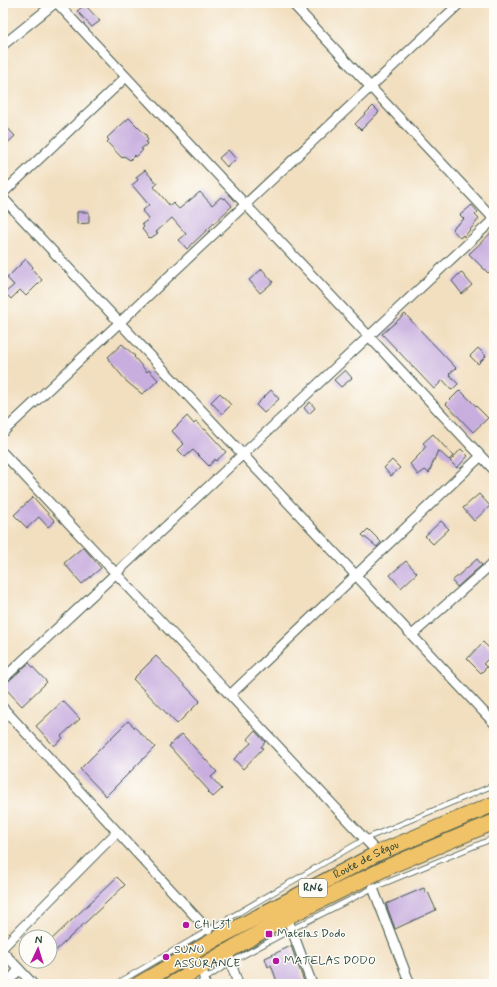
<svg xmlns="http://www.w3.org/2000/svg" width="497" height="987" font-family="Mynerve,sans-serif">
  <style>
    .building { fill: #c8aedf }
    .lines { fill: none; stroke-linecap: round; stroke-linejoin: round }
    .service-casing { stroke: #3f5549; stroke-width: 6 }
    .minor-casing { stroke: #3f5549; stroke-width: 11 }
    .trunk-casing { stroke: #3f5549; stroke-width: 17 }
    .service { stroke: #fff; stroke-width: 4.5 }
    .minor { stroke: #fff; stroke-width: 9 }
    .trunk { stroke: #f1c369; stroke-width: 15 }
    .poi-dot { fill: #b5179e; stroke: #fdfcf7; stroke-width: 1.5 }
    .labels { text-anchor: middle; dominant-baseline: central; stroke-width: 3; stroke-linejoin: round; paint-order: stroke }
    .shield { fill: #fdfcf7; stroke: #62766e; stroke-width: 1 }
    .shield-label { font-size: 11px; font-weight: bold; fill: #1f3d34 }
    .street-label { font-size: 12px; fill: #1f3d34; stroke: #fdfcf7 }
    .poi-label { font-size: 12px; fill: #1f3d34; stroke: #fdfcf7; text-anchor: start }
  </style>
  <rect width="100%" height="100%" fill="#fdfcf7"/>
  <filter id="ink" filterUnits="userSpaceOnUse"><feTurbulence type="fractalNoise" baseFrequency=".025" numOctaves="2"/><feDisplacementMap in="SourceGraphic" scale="8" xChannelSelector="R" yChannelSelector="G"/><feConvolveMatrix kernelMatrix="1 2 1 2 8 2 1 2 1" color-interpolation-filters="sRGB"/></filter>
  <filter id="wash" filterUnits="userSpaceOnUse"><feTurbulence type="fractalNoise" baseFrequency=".012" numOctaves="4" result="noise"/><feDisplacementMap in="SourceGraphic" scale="16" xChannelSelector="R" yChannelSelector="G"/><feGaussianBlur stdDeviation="0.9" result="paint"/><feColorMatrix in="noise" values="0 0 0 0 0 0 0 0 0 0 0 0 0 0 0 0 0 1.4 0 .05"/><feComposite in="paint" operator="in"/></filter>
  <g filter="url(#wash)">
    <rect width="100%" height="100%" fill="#f2dfc0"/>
    <g id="blocks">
      <path class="building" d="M85 5 100 21 92 27 77 11Z
        M373 106 379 112 361 130 355 124Z
        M129 118 147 136 146 137 148 140 146 142 147 144 141 149 143 150 136 157 135 155 130 160 124 156 122 158 107 142 109 140 107 138 111 134Z
        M3 123 15 136 3 147Z
        M228 150 236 159 227 167 219 158Z
        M145 170 157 184 154 187 170 206 173 203 179 209 200 192 212 205 221 197 223 199 225 198 232 206 187 249 179 240 186 234 172 218 156 232 158 233 151 238 150 237 149 238 142 229 144 227 142 224 149 219 142 211 149 205 132 185 138 180 136 177Z
        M472 205 478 212 475 215 479 219 464 237 463 235 460 238 452 229 464 219 460 215Z
        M77 212H89V223L77 224Z
        M494 230V267L488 273 469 254Z
        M26 259 33 267 32 269 42 280 26 296 20 290 11 299 5 293 14 285 7 278Z
        M262 269 273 282 260 293 249 280Z
        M461 272 472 285 462 294 452 281Z
        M405 314 456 368 449 374 458 384 452 390 443 380 434 389 382 334Z
        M122 344 135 356 134 357 147 372 149 370 158 380 149 389 142 394 127 382 108 359 109 358 108 357Z
        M478 348 486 356 478 364 470 356Z
        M345 370 352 378 341 387 334 380Z
        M271 390 279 399 264 413 256 405Z
        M460 390 488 418 473 432 446 404Z
        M220 393 231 405 222 414 211 402Z
        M310 402 315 408 309 414 304 408Z
        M187 416 194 424 196 422 205 430V429L226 452 216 461 215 459 209 466 193 450 185 457 178 450 184 444 172 431Z
        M433 434 453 456 449 460 438 450 429 473 425 470 418 475 410 464 420 454 426 446 423 443Z
        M461 449 468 456 457 468 450 461Z
        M392 460 400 468 391 476 384 468Z
        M479 494 490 506 474 521 463 508Z
        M33 497 55 521 48 527 39 517 27 528 14 515Z
        M441 521 449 529 433 544 425 536Z
        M368 529 381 542 377 547 362 535Z
        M83 547 101 568 82 584 64 563Z
        M477 559 482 565 457 587 452 581Z
        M406 561 417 573 401 588 390 575Z
        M483 642 494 653 483 664 487 667 481 673 467 659Z
        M156 656 200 701 177 724 133 679Z
        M29 663 47 682 22 706 3 686Z
        M63 701 80 719 61 736 63 738 54 746 36 726Z
        M128 721 155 747 106 796 80 769Z
        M255 731 265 742 261 747 263 748 243 769 234 759 251 743 248 739Z
        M182 734 217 772 211 777 222 789 213 797 208 792 209 791 169 746Z
        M117 877 125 885 50 956V941Z
        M424 888 426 893 428 892 436 910 395 929 386 904Z
        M291 946 305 984H278L271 965 268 967 265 958Z"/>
    </g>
  </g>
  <g filter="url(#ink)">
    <use href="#blocks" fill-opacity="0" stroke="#3f5549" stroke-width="1"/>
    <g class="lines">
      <defs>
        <path id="service" d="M116 984 365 839 494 785
          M198 984 231 962 292 929 373 888 494 838"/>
        <path id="minor" d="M57 3 494 470
          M292 3 494 219
          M3 45 55 3
          M3 193 126 77
          M3 198 494 723
          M3 432 460 3
          M3 453 378 853
          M412 635 494 562
          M3 679 494 219
          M230 695 481 456
          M3 708 208 930
          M373 888 410 984
          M287 917 312 984
          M3 947 117 832
          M227 951 238 984
          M3 952 33 984
          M202 966 205 984
          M7 984 19 969"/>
        <g id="trunk">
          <path id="s1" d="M139 984 216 939 378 853 494 804"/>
          <path d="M172 984 202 966 287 917 390 866 494 822"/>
        </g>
      </defs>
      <use href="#service" class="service-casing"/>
      <use href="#minor" class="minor-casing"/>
      <use href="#trunk" class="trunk-casing"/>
      <use href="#service" class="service"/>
      <use href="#minor" class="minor"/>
      <use href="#trunk" class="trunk"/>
    </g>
  </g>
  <g class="poi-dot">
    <circle cx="186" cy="925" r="4"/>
    <rect x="265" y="930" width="8" height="8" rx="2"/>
    <circle cx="166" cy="957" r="4"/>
    <circle cx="276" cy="961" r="4"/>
  </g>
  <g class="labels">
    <rect class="shield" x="299" y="879" width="28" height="18" rx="3"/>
    <g class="shield-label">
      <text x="313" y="888">RN6</text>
    </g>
    <g class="street-label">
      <text stroke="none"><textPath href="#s1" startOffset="259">Route de Ségou</textPath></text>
    </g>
    <g class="poi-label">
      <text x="194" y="925">CH L3T</text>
      <text x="277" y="934">Matelas Dodo</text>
      <text x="174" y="950">SUNU<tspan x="174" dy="14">ASSURANCE</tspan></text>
      <text x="284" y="961">MATELAS DODO</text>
    </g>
  </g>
  <rect width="497" height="987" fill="none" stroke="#fdfcf7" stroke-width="16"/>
  <g transform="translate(38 949) rotate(4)"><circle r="19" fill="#fdfcf7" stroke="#a4b0a9"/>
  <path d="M0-3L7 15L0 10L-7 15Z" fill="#b5179e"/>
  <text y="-6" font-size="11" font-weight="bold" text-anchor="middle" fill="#1f3d34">N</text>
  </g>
</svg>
